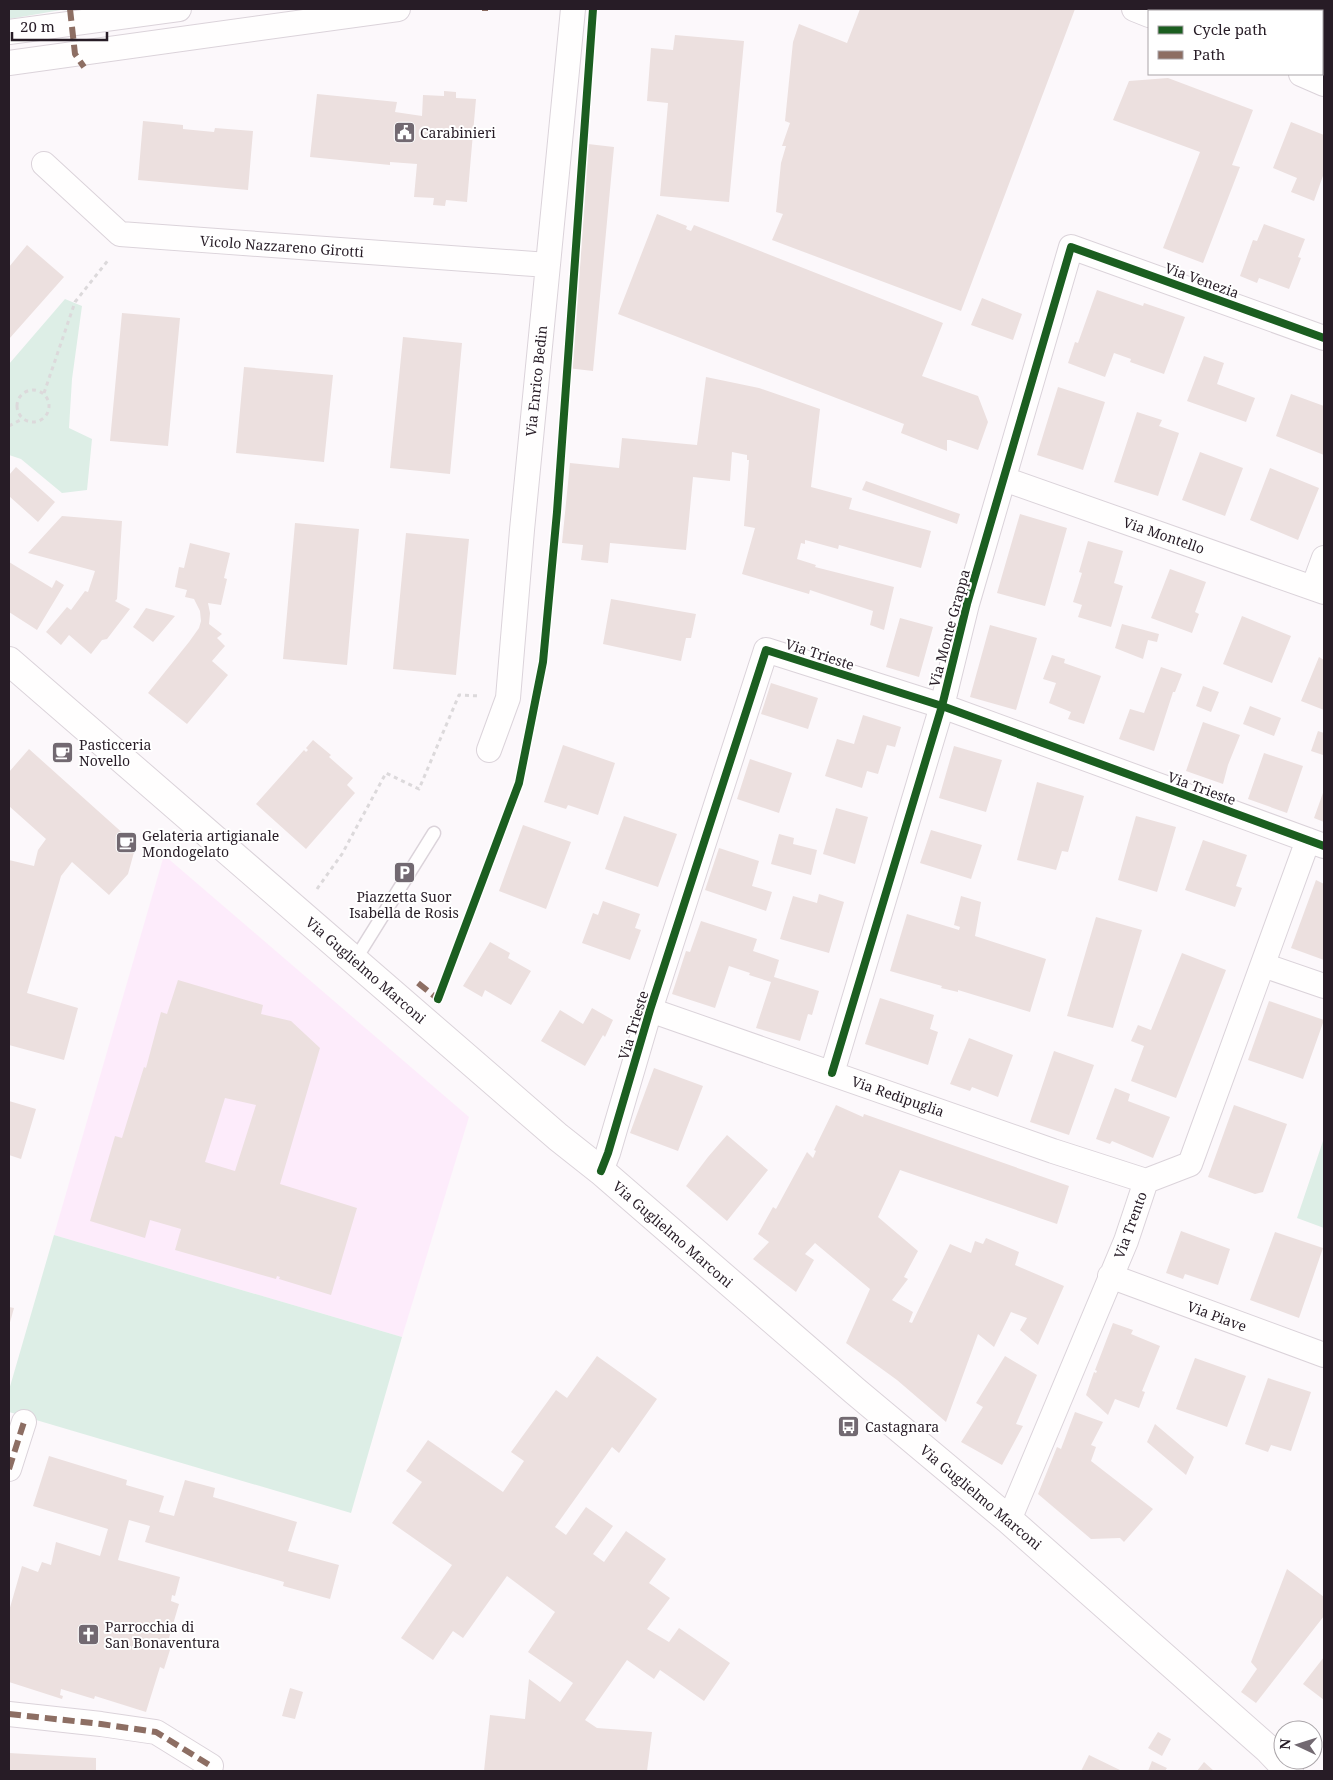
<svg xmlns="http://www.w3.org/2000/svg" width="1333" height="1780" font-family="'Noto Serif',serif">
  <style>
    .built { fill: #fdecfb }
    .green { fill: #ddeee6 }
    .building { fill: #ece0df; fill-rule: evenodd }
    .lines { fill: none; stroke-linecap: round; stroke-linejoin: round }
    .lane-casing { stroke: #dbd3da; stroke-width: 15 }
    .street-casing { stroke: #dbd3da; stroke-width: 26 }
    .secondary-casing { stroke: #dbd3da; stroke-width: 30 }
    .path { stroke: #dcd9db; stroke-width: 3; stroke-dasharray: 4 4; stroke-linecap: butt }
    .lane { stroke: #fffefe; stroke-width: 12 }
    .street { stroke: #fffefe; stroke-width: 24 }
    .secondary { stroke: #fffefe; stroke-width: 28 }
    .quiet { stroke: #8d6e63; stroke-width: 6; stroke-dasharray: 12 6; stroke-linecap: butt }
    .cycleway-casing { stroke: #fff; stroke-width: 11 }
    .cycleway { stroke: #1b5e20; stroke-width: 8 }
    .labels { text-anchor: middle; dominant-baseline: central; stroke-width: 4; stroke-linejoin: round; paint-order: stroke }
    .poi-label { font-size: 14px; fill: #271c26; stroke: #fff; text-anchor: start }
    .street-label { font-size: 14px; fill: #271c26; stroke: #fff }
  </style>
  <rect width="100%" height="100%" fill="#fcf8fb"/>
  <path class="built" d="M164 855 469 1117 402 1337 54 1235Z"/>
  <path class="green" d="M9 9H93L78 11 61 10 9 19Z
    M65 299 82 306 72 379 69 428 92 439 87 490 62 493 21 459 9 455V364Z
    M1324 1138V1228L1297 1218Z
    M54 1235 402 1337 351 1513 9 1412V1390Z"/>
  <path class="building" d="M860 9H1075L961 311 772 240 783 214 776 212 781 163 786 146H782L790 123 785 121 793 42 799 24 847 43Z
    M1191 9H1324V21L1322 27V11H1197Z
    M675 35 744 41 729 202 660 196 668 103 647 101 651 48 673 50Z
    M1168 78 1253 110 1232 165 1240 167 1203 263 1163 248 1200 152 1113 120 1129 81Z
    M444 91 456 92V98L476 99 467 202 446 200 445 206 433 205 434 198 414 197 417 164 390 162V165L310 157 317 94 397 102 395 112 422 116 423 95 444 96Z
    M143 121 183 125V129L214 132 215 128 253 131 248 190 138 180Z
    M1291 122 1324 135V173L1314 201 1291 192 1297 178 1273 168Z
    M588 144 614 147 593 371 567 368Z
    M657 214 687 226 686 229 691 231 694 225 943 323 922 376 978 396 988 422 978 450 950 440H947V451L901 433 904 424 618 314Z
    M1264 224 1305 239 1298 257 1301 258 1289 289 1259 278 1257 283 1240 276 1253 240 1257 241Z
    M27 245 64 277 9 339V267Z
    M1097 290 1143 306 1144 303 1185 317 1164 374 1130 362 1131 359 1114 353 1105 377 1068 363 1075 342 1078 343Z
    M982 298 1022 314 1013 340 971 325Z
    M122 313 180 318 168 446 110 441Z
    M403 337 462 343 450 474 390 468Z
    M1204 356 1224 363 1217 384 1255 398 1246 422 1187 401Z
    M244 367 333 375 324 462 236 453Z
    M706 377 759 388 820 409 811 487 852 498 849 509 931 531 921 568 839 545 838 549 809 541 805 540V544L801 543 797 559 816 565 815 567 894 587 884 630 870 625 873 611 810 590 809 594 742 574 755 528 744 526 749 460H747V455L732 452 730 481 693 477 686 550 610 543 608 563 581 560 583 545 562 543 570 463 619 468 622 438 697 445Z
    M1058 387 1105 402 1083 470 1037 455Z
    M1291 394 1324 406V455L1276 436Z
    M1137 412 1162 420 1159 426 1179 433 1158 496 1114 482Z
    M1200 452 1243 468 1225 516 1182 500Z
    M16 467 55 502 38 522 9 496V475Z
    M1270 468 1319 488 1298 540 1250 520Z
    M866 481 960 514 957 524 862 490Z
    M1020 514 1067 528 1045 606 997 593Z
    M62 516 122 521 117 599 115 601 130 609 107 639 102 640 91 654 69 635 61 645 46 632 67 607 71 610 85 591 88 592 95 571 28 553Z
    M295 523 359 529 347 665 283 659Z
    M406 533 469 539 456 675 393 669Z
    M1088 541 1123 551 1114 583 1123 586 1111 627 1078 617 1082 605 1073 602 1082 573 1079 572Z
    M190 543 230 553 224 578 227 579 221 605 208 603 210 613 209 624 222 634 217 638 225 646 212 661 228 675 187 724 148 693 189 642 199 628 201 621 200 611 194 599 185 597 187 590 175 587 179 567 184 568Z
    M9 562 52 588 56 580 64 585 37 630 9 612Z
    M1170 569 1206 582 1195 612 1199 614 1192 633 1151 618Z
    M611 599 696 614 691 638H686L681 661 603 644Z
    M146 608 175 616 153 642 133 627Z
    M1242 616 1291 636 1272 683 1223 664Z
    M900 618 933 627 919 677 886 667Z
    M1122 624 1159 634 1157 642 1148 640 1143 659 1115 648Z
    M990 625 1037 638 1016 710 970 697Z
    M1052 655 1065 659 1064 663 1101 676 1084 724 1068 719 1071 712 1049 703 1056 683 1043 679Z
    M1319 657 1324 660V710L1301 701Z
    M1161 667 1182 674 1175 692H1173L1154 751 1119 739 1130 709 1144 713Z
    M771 683 818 698 808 729 761 714Z
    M1203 686 1219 692 1211 712 1196 706Z
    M1250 706 1281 718 1274 736 1243 724Z
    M863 715 901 727 895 747 887 745 878 774 867 771 862 788 825 776 837 739 854 744Z
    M1203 722 1240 735 1228 765 1223 784 1186 771Z
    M1318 731 1324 733 1323 755 1311 751Z
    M313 740 331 755 329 757 353 778 347 785 355 793 306 849 256 804 304 750 306 752 308 750 306 748Z
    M563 745 615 763 598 815 568 805 566 809 544 802Z
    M954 746 1002 760 986 812 939 798Z
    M29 749 136 845 128 874 109 895 72 862 61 876 27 993 78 1008 64 1060 9 1045V860L34 866 38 850 46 839 9 806V772Z
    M1264 753 1303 766 1287 813 1248 799Z
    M750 759 792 773 779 813 737 799Z
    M1037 782 1084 796 1068 852 1062 851 1056 870 1017 860Z
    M1324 790V822L1314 818Z
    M836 808 868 817 855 864 823 854Z
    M624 816 677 834 658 887 605 869Z
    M1136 816 1176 827 1157 892 1118 880Z
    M523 825 571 842 546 909 499 891Z
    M931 830 982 845 971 879 920 863Z
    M779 834 794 838 793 844 817 850 811 875 771 864Z
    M1203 840 1247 855 1236 886 1242 888 1235 907 1185 890Z
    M719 848 759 861 752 886 772 892 766 911 705 890Z
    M1316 880 1324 884V960L1291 948Z
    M819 894 844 902 829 953 780 939 793 896 817 903Z
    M961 896 981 902 975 936 1046 959 1030 1012 958 990V992L941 988 942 986 890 971 907 914 959 930 960 927 954 925Z
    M603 901 640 914 635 928 641 930 630 960 582 943 593 913 598 915Z
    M1096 917 1142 930 1113 1028 1067 1016Z
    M701 921 757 939 753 951 779 960 774 977 819 991 812 1015 808 1014 800 1041 756 1028 771 982 749 975 750 973 729 966 715 1008 672 994 686 951 690 952Z
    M490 942 510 953 508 958 531 971 511 1005 485 990 482 997 463 986Z
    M1182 953 1226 970 1176 1098 1131 1081 1144 1046 1131 1041 1138 1025 1151 1030Z
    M178 980 263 1005 261 1014 291 1021 320 1048 280 1184 357 1208 331 1295 279 1279 280 1277 277 1276 276 1279 175 1250 181 1229 150 1220 145 1238 90 1221 115 1136 122 1138 144 1067 146 1068 161 1012 167 1014ZM225 1098 256 1105 235 1171 205 1162Z
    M880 998 934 1015 930 1029 938 1032 928 1065 865 1044Z
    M1269 1001 1324 1020 1303 1079 1248 1060Z
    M592 1008 613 1020 605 1037 603 1035 585 1066 541 1041 560 1010 583 1024Z
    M969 1038 1013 1055 998 1097 972 1087 970 1091 950 1084Z
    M1054 1051 1094 1065 1069 1135 1030 1122Z
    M654 1068 703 1086 678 1151 630 1133Z
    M1115 1088 1130 1094 1128 1101 1170 1117 1153 1158 1112 1141 1110 1144 1096 1139Z
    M9 1101 36 1109 21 1159 9 1155Z
    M836 1105 863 1117 864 1114 1069 1186 1057 1224 900 1170 878 1217 918 1251 904 1277 908 1279 892 1300 913 1312 909 1322 912 1323 950 1244 971 1253 975 1241 983 1244 986 1238 1019 1252 1015 1265 1064 1286 1038 1345 1020 1330 1027 1318 1011 1312 994 1347 978 1334 946 1422 897 1380 846 1343 870 1289 815 1243 805 1254 814 1260 796 1292 753 1259 769 1242 758 1234 773 1207 776 1209 807 1152 813 1158 816 1151 814 1150Z
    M1234 1105 1287 1124 1263 1192 1255 1194 1208 1177Z
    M727 1135 768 1170 727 1221 686 1186 708 1157Z
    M1181 1231 1230 1249 1218 1285 1185 1274 1183 1279 1166 1273Z
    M1275 1232 1323 1248 1299 1318 1250 1300Z
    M9 1307 14 1308 9 1326Z
    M1113 1323 1133 1330 1131 1334 1160 1346 1142 1391 1145 1392 1139 1408 1115 1399 1108 1415 1086 1395 1094 1372 1096 1373 1097 1371 1095 1370Z
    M597 1356 657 1399 619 1453 612 1447 555 1527 566 1535 586 1507 613 1526 593 1554 604 1562 626 1531 666 1559 649 1583 670 1598 647 1629 669 1642 679 1628 730 1663 704 1701 660 1670 654 1679 627 1660 585 1720 597 1728 652 1732 647 1771H484L490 1715 525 1719 529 1679 560 1702 573 1683 528 1652 555 1612 507 1576 463 1638 453 1631 433 1660 401 1638 452 1565 392 1523 422 1482 406 1471 428 1440 503 1492 524 1461 511 1452 556 1390 567 1398Z
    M1005 1356 1037 1375 1016 1424 1023 1426 1002 1465 961 1442 983 1407 976 1403Z
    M1195 1358 1246 1376 1227 1427 1176 1409Z
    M1268 1378 1311 1392 1291 1451 1271 1445 1268 1452 1245 1444Z
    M1075 1412 1103 1422 1091 1445 1096 1447 1091 1461 1153 1509 1124 1542 1120 1538 1091 1539 1038 1494 1057 1447 1061 1449Z
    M1155 1424 1194 1457 1186 1475 1147 1442Z
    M49 1456 127 1480 126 1485 164 1496 159 1512 174 1516 185 1480 215 1488 213 1497 297 1522 288 1551 339 1565 330 1599 283 1586 284 1582 145 1542 150 1526 129 1520 118 1560 180 1577 175 1596 172 1595 171 1601 179 1604 166 1648 170 1650 164 1669 160 1667 146 1712 95 1696 94 1699 61 1689 60 1695 63 1696 62 1699 9 1682V1611L22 1566 38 1572 42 1562 51 1565 56 1542 100 1556 108 1529 33 1506Z
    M1287 1569 1324 1597V1616L1256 1703 1241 1692 1257 1669 1251 1662Z
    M1324 1657V1700L1303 1684Z
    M290 1688 303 1692 295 1719 282 1716Z
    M1158 1732 1171 1739 1162 1756 1148 1748Z
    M9 1753 96 1758V1771H9Z
    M1089 1755 1122 1771H1081Z
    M1152 1761 1167 1768 1165 1771H1148Z
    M1204 1762 1214 1771H1197Z"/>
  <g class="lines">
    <defs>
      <path id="lane" d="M355 960 434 833"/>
      <path id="street" d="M1134 9 1149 15
        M9 32 179 9
        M9 63 398 9
        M1301 74 1324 84
        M44 164 120 234 548 265
        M1004 479 1324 592
        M1313 588 1324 558
        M489 750 508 698 522 530 573 9
        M1263 965 1324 986
        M650 1010 1053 1151 1146 1181
        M832 1073 942 706 967 604 1071 247 1324 338
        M601 1171 608 1153 650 1010 766 650 942 706 1324 846
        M1110 1276 1324 1355
        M9 1469 24 1422
        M1009 1520 1126 1241 1146 1181 1190 1164 1308 840
        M9 1714 101 1724 156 1732 211 1766"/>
      <path id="secondary" d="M9 661 558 1137 601 1171 855 1391 1009 1520 1268 1749 1289 1771"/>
    </defs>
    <use href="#lane" class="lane-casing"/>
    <use href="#street" class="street-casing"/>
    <use href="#secondary" class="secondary-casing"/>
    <path class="path" d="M17 406a16 16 0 1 1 32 0a16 16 0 1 1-32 0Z
      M44 393 75 302 109 259
      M9 426 22 419
      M317 889 342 854 386 773 419 789 459 695 480 696"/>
    <use href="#lane" class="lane"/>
    <use href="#street" class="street"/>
    <use href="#secondary" class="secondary"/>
    <path class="quiet" d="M70 9 75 54 84 67
      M485 9V11
      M418 983 438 999
      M9 1469 24 1422
      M9 1714 101 1724 156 1732 211 1766"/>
    <defs>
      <path id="cycleway" d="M438 999 519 783 543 662 557 512 593 9
        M832 1073 942 706 967 604 1071 247 1324 338
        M601 1171 608 1153 650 1010 766 650 942 706 1324 846"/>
    </defs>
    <use href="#cycleway" class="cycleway-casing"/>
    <use href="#cycleway" class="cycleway"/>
  </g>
  <defs>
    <symbol id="civic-square" viewBox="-11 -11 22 22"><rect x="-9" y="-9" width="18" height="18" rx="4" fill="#726971" stroke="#fff"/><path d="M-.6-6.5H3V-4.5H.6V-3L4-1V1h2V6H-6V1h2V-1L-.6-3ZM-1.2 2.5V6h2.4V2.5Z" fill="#fff"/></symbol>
    <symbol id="cafe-square" viewBox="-11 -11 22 22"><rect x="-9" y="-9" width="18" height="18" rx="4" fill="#726971" stroke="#fff"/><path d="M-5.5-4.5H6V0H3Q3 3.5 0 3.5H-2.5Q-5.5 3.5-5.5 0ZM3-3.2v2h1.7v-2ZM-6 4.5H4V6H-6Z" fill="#fff"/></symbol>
    <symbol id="parking-square" viewBox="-11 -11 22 22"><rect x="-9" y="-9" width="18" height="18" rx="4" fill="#726971" stroke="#fff"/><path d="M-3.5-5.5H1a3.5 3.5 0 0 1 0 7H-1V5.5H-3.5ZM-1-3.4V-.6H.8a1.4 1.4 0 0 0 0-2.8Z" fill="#fff"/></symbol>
    <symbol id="bus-square" viewBox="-11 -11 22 22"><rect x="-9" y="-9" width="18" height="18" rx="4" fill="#726971" stroke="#fff"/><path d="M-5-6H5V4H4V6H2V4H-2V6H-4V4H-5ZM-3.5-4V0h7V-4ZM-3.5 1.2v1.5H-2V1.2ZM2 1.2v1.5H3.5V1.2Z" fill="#fff"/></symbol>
    <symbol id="church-square" viewBox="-11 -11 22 22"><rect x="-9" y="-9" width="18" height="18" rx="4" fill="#726971" stroke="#fff"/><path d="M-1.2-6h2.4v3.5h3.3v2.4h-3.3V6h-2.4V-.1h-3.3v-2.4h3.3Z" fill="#fff"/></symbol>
  </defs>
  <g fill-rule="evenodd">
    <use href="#civic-square" x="392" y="120" width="25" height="25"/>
    <use href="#cafe-square" x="50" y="740" width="25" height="25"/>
    <use href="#cafe-square" x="114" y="830" width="25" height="25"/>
    <use href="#parking-square" x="392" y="860" width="25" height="25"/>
    <use href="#bus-square" x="836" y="1414" width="25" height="25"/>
    <use href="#church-square" x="76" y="1622" width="25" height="25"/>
  </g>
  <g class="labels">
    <g class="poi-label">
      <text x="420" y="132">Carabinieri</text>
      <text x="79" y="744">Pasticceria<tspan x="79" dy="16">Novello</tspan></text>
      <text x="142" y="835">Gelateria artigianale<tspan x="142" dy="16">Mondogelato</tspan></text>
      <text x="404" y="896" text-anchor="middle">Piazzetta Suor<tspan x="404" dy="16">Isabella de Rosis</tspan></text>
      <text x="865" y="1426">Castagnara</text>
      <text x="105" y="1626">Parrocchia di<tspan x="105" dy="16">San Bonaventura</tspan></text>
    </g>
    <g class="street-label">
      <text transform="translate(282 246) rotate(4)">Vicolo Nazzareno Girotti</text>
      <text transform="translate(1202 280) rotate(20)">Via Venezia</text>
      <text transform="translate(536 381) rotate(-84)">Via Enrico Bedin</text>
      <text transform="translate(1164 535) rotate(19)">Via Montello</text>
      <text transform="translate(949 628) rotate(-75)">Via Monte Grappa</text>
      <text transform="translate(820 654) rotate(18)">Via Trieste</text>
      <text transform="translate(1202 788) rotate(20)">Via Trieste</text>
      <text transform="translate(366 970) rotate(41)">Via Guglielmo Marconi</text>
      <text transform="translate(633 1025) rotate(-73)">Via Trieste</text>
      <text transform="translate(898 1096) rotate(19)">Via Redipuglia</text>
      <text transform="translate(1130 1225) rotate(-70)">Via Trento</text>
      <text transform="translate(673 1234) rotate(41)">Via Guglielmo Marconi</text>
      <text transform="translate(1217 1316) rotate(20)">Via Piave</text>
      <text transform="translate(981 1497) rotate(40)">Via Guglielmo Marconi</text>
    </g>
  </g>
  <rect width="1333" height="1780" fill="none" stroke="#271c26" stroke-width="20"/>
  <rect x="1148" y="10" width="175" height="65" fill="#ffffff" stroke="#a9a4a8"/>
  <rect x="1158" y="26" width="25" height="8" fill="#1b5e20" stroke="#a9a4a8"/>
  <text x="1193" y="35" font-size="15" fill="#271c26">Cycle path</text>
  <rect x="1158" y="51" width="25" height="8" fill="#8d6e63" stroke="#a9a4a8"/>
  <text x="1193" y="60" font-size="15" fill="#271c26">Path</text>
  <g transform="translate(1298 1745) rotate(274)"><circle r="24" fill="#ffffff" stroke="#a9a4a8"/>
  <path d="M0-4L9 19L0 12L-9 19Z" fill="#726971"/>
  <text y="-8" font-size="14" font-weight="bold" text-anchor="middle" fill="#271c26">N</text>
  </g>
  <path d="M12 32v8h95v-8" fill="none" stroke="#271c26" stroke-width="2.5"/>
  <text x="20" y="32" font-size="15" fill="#271c26" stroke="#ffffff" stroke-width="4" paint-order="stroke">20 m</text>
</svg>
